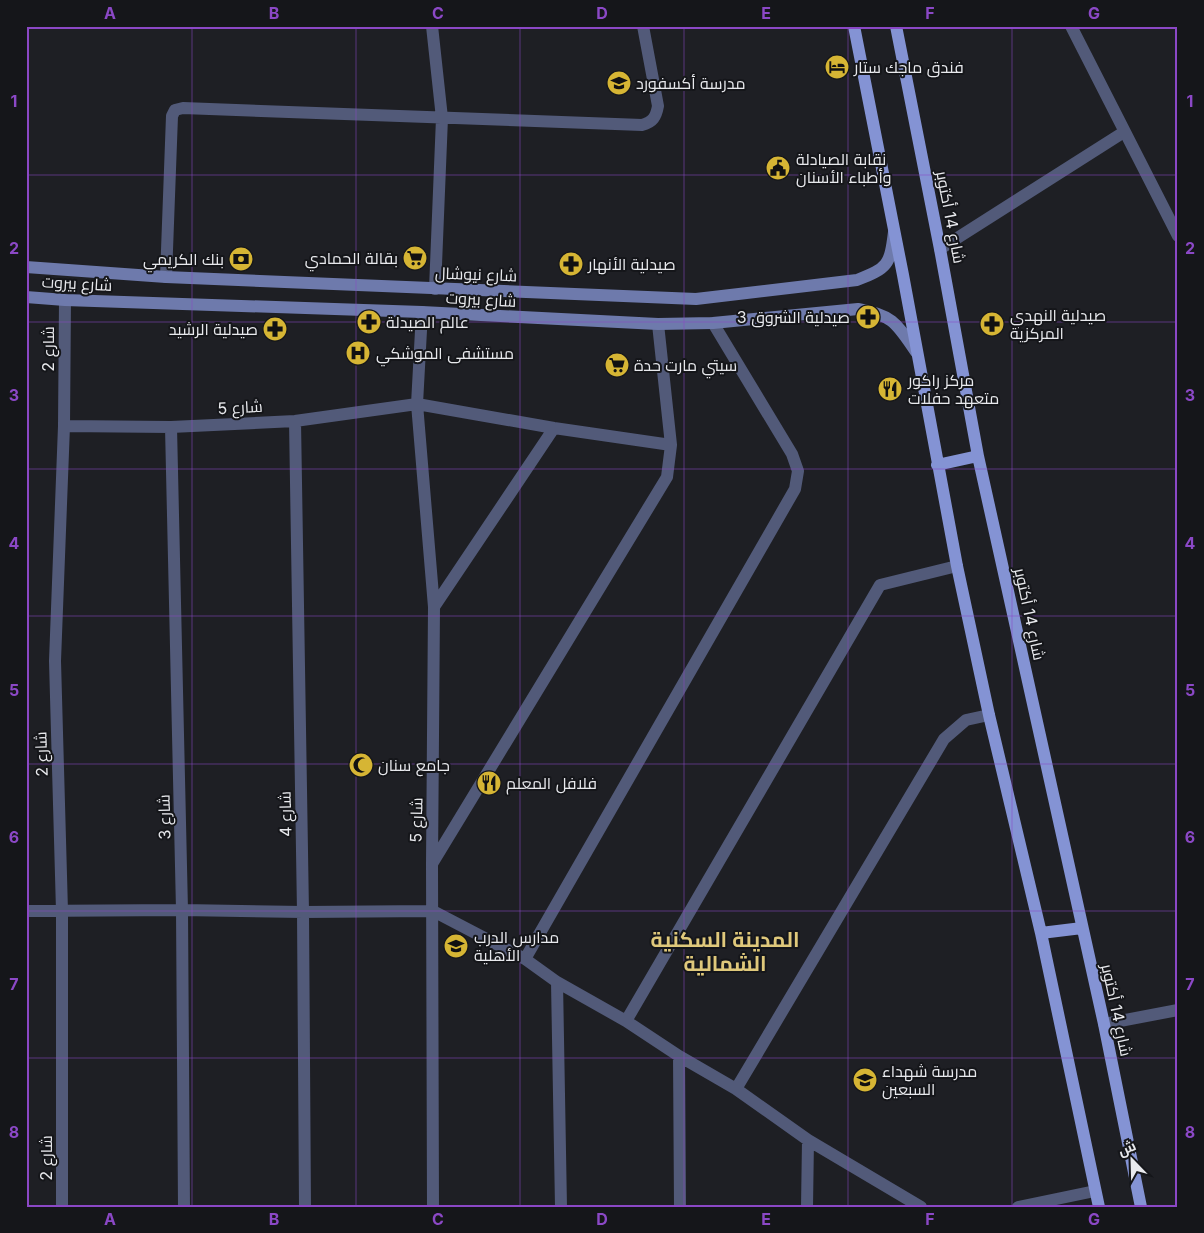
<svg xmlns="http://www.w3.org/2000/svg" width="1204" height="1233" font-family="Inter,Cairo,sans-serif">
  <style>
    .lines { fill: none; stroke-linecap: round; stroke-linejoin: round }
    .minor { stroke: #525a79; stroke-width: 12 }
    .tertiary { stroke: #525a79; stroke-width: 12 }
    .secondary { stroke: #6e7aac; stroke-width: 12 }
    .primary { stroke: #8493d4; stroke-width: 12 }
    .grid { fill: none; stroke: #8b48c6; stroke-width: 1; stroke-opacity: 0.55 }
    .labels { text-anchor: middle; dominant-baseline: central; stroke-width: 4; stroke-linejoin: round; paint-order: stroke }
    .poi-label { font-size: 16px; fill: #e8e9ed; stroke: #15161a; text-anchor: start }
    .street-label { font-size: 16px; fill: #e8e9ed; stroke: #15161a }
    .district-label { font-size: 21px; font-weight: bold; fill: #dfc87b; stroke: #15161a }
    .neatline { fill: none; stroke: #8b48c6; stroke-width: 2 }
    .grid-label { font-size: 16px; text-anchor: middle; font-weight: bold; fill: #8b48c6 }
  </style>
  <rect width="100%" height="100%" fill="#1e1f24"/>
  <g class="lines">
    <path class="minor" d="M432 26 442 118 435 289
      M940 249 1124 132
      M166 277 172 116 175 110 183 108 642 125C653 122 656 117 658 106L643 26
      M422 312 417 404 434 607 432 864 433 1207
      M295 421 303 912 305 1207
      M64 426 171 427 295 421 417 404 554 428 671 445
      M171 427 182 910 184 1207
      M434 607 554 428
      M432 864 667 477 671 445 658 324
      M26 911 182 910 303 912 433 911 525 959 557 982 626 1021 679 1056 736 1089 808 1140 921 1207
      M525 959 795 489 798 471 792 454 713 323
      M557 982 561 1207
      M626 1021 880 585 957 566
      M1104 1024 1178 1010
      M679 1056 680 1207
      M736 1089 944 739 966 720 989 715
      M62 1207V911L55 661 64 426 65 300
      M807 1207 808 1140
      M1018 1207 1095 1191"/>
    <path class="tertiary" d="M1071 26 1178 236"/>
    <path class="secondary" d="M26 267 166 277 696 299 857 280C888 268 890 265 894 232
      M26 297 65 300 422 312 658 324 713 323 858 309C893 315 897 324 916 352"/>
    <path class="primary" d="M854 26 903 275 957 566 989 715 1041 933 1099 1207
      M896 26 940 249 978 456 1104 1024 1141 1207
      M937 465 978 456
      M1041 933 1082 928"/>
  </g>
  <path class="grid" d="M192 26V1207M356 26V1207M520 26V1207M684 26V1207M848 26V1207M1012 26V1207M26 175H1178M26 322H1178M26 469H1178M26 616H1178M26 764H1178M26 911H1178M26 1058H1178"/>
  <defs>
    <symbol id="hotel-disc" viewBox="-11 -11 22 22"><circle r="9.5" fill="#d6b534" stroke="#15161a"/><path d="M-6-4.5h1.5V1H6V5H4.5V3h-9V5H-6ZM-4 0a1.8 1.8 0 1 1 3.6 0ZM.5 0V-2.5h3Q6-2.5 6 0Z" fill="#111"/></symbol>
    <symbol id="school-disc" viewBox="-11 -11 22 22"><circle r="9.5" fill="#d6b534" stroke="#15161a"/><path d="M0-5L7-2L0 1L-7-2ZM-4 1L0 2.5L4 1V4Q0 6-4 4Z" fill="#111"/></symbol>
    <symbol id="civic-disc" viewBox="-11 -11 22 22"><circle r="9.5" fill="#d6b534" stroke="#15161a"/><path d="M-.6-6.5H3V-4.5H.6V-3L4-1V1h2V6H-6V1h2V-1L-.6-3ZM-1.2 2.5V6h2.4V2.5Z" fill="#111"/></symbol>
    <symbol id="supermarket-disc" viewBox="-11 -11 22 22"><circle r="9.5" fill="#d6b534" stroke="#15161a"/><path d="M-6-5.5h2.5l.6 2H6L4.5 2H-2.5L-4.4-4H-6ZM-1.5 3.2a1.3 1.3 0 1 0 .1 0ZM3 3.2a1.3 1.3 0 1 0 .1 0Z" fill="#111"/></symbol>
    <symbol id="bank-disc" viewBox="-11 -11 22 22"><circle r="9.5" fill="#d6b534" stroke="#15161a"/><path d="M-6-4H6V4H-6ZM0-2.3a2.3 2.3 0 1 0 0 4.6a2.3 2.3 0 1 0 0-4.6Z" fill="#111"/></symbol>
    <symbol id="pharmacy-disc" viewBox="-11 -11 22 22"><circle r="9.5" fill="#d6b534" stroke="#15161a"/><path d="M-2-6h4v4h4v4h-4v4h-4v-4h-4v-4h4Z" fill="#111"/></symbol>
    <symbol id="hospital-disc" viewBox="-11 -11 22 22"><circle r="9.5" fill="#d6b534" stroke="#15161a"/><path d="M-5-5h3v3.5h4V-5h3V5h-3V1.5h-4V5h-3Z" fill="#111"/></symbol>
    <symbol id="restaurant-disc" viewBox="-11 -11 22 22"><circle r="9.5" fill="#d6b534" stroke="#15161a"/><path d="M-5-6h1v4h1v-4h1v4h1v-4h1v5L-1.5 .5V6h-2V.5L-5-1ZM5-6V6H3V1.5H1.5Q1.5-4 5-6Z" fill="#111"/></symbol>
    <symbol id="mosque-disc" viewBox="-11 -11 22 22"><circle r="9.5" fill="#d6b534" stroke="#15161a"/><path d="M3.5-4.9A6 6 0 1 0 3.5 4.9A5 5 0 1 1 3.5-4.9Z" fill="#111"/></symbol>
  </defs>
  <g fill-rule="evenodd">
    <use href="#hotel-disc" x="823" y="53" width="28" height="28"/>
    <use href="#school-disc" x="605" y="69" width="28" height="28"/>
    <use href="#civic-disc" x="764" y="154" width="28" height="28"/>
    <use href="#supermarket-disc" x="401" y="244" width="28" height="28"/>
    <use href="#bank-disc" x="227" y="245" width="28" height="28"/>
    <use href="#pharmacy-disc" x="557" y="250" width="28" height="28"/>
    <use href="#pharmacy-disc" x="854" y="303" width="28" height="28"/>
    <use href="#pharmacy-disc" x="355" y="308" width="28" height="28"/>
    <use href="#pharmacy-disc" x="978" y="310" width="28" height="28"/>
    <use href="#pharmacy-disc" x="261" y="315" width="28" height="28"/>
    <use href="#hospital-disc" x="344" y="339" width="28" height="28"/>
    <use href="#supermarket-disc" x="603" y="351" width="28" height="28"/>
    <use href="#restaurant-disc" x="876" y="375" width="28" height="28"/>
    <use href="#mosque-disc" x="347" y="751" width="28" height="28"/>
    <use href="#restaurant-disc" x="475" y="769" width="28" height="28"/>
    <use href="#school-disc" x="442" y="932" width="28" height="28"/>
    <use href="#school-disc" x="851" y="1066" width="28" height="28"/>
  </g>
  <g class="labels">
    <g class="poi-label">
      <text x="854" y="67">فندق ماجك ستار</text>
      <text x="636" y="83">مدرسة أكسفورد</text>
      <text x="796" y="159">نقابة الصيادلة<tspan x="796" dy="18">وأطباء الأسنان</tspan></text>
      <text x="398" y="258" text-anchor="end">بقالة الحمادي</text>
      <text x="224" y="259" text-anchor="end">بنك الكريمي</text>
      <text x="588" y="264">صيدلية الأنهار</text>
      <text x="1010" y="315">صيدلية النهدي<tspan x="1010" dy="18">المركزية</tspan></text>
      <text x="850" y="317" text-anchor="end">صيدلية الشروق 3</text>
      <text x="386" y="322">عالم الصيدلة</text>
      <text x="258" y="329" text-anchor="end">صيدلية الرشيد</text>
      <text x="376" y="353">مستشفى الموشكي</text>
      <text x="634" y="365">سيتي مارت حدة</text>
      <text x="908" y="380">مركز راكور<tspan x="908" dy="18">متعهد حفلات</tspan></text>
      <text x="378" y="765">جامع سنان</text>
      <text x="506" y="783">فلافل المعلم</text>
      <text x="474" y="937">مدارس الدرب<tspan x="474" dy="18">الأهلية</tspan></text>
      <text x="882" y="1071">مدرسة شهداء<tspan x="882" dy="18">السبعين</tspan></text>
    </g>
    <g class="street-label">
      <text transform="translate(951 217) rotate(79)">شارع 14 أكتوبر</text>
      <text transform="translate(476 274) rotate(2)">شارع نيوشال</text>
      <text transform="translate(77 283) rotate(3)">شارع بيروت</text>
      <text transform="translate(481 299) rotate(3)">شارع بيروت</text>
      <text transform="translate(48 349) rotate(-90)">شارع 2</text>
      <text transform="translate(240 407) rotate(-3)">شارع 5</text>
      <text transform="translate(1030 614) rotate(78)">شارع 14 أكتوبر</text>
      <text transform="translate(41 754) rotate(-92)">شارع 2</text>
      <text transform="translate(285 814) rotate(-91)">شارع 4</text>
      <text transform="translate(164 817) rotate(-91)">شارع 3</text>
      <text transform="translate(416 820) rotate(-89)">شارع 5</text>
      <text transform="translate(1117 1010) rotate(78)">شارع 14 أكتوبر</text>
      <text transform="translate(46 1158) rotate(-90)">شارع 2</text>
    </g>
    <g class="district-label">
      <text x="725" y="939">المدينة السكنية<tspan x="725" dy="24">الشمالية</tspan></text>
    </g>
  </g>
  <rect width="1204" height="1233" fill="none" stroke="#15161a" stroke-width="55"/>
  <g transform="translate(1132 1160) rotate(337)" stroke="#15161a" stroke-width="4" paint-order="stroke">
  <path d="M0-4L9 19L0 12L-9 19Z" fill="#e8e9ed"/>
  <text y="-8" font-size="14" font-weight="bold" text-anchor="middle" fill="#e8e9ed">ش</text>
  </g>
  <rect x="28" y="28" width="1148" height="1178" class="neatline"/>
  <g class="grid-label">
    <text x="110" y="19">A</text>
    <text x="274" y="19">B</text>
    <text x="438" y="19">C</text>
    <text x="602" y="19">D</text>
    <text x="766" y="19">E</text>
    <text x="930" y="19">F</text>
    <text x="1094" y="19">G</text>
    <text x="14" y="107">1</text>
    <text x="1190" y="107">1</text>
    <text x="14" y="254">2</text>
    <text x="1190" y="254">2</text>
    <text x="14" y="401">3</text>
    <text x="1190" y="401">3</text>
    <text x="14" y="549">4</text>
    <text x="1190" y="549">4</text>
    <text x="14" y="696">5</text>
    <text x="1190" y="696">5</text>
    <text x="14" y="843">6</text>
    <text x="1190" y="843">6</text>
    <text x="14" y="990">7</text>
    <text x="1190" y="990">7</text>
    <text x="14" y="1138">8</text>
    <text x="1190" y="1138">8</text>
    <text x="110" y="1225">A</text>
    <text x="274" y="1225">B</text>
    <text x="438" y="1225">C</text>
    <text x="602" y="1225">D</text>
    <text x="766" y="1225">E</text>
    <text x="930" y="1225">F</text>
    <text x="1094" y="1225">G</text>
  </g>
</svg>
